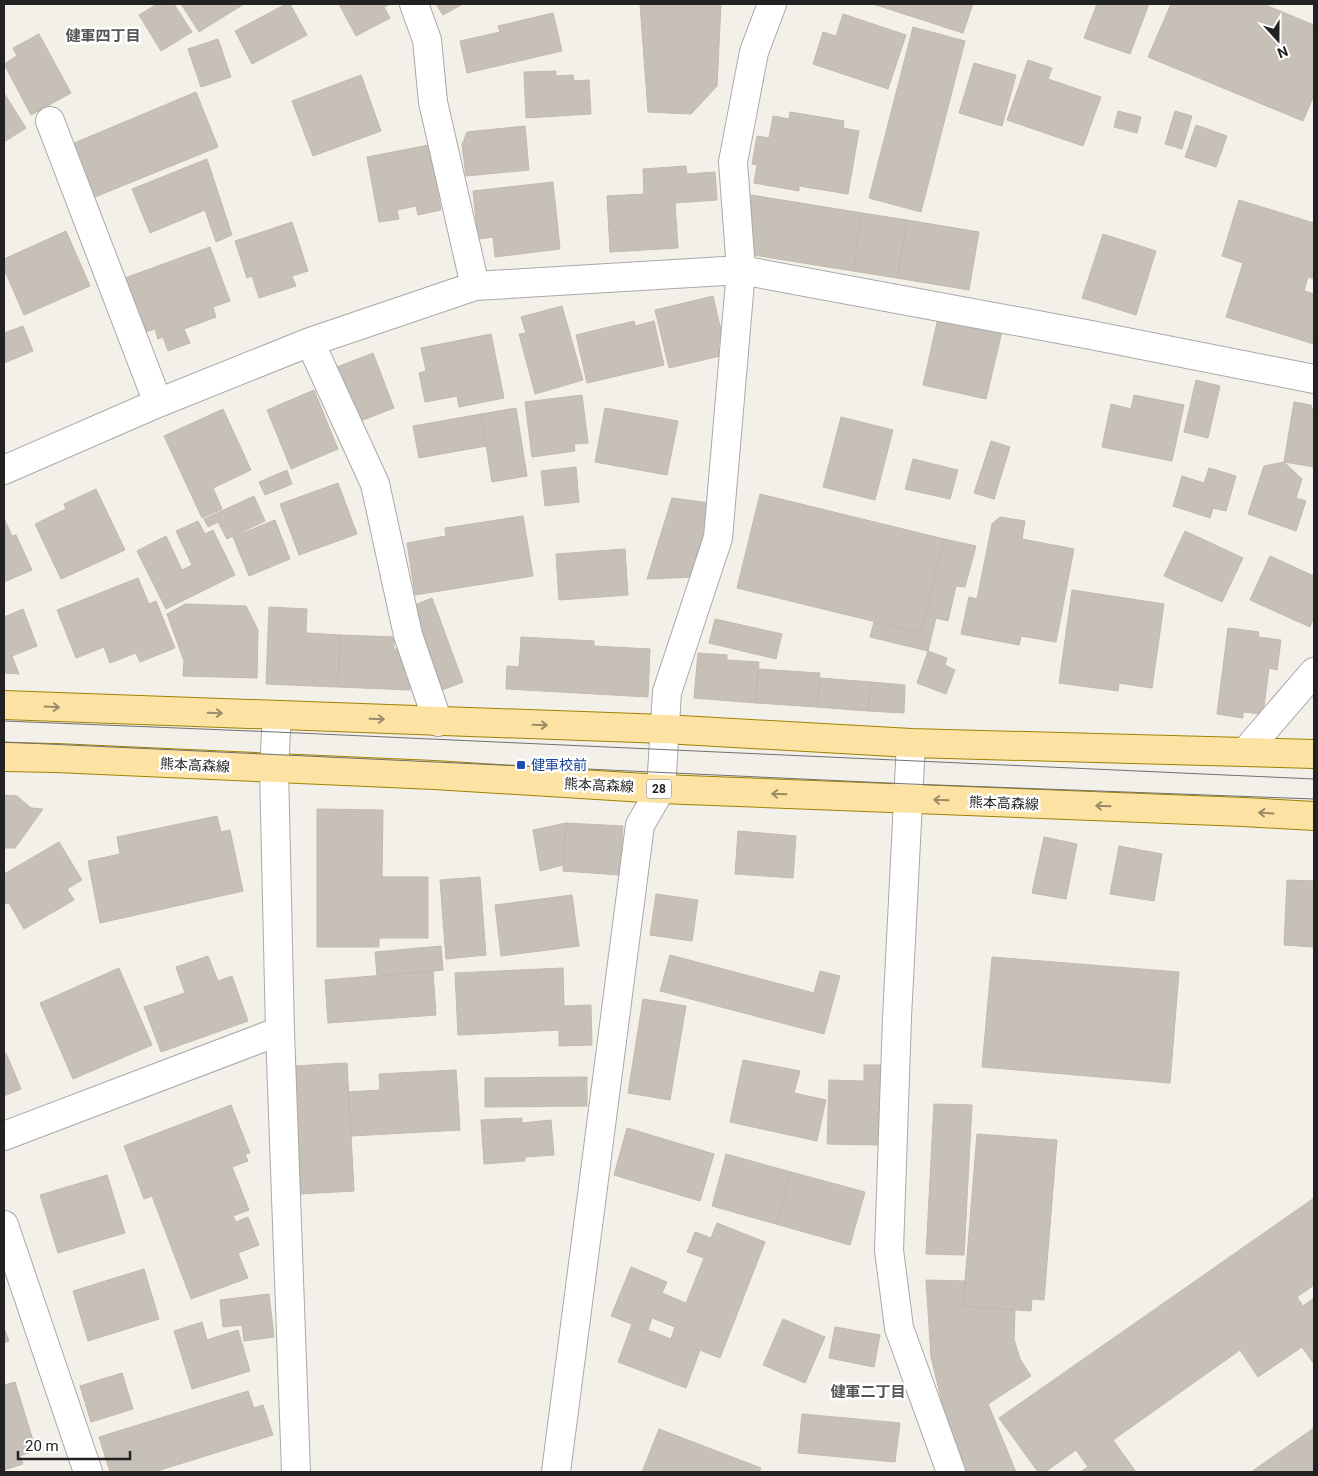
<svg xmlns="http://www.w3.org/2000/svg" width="1318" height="1476" font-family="Roboto,'Noto Sans JP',sans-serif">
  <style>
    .building { fill: #c7c0b8; stroke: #c4b9ab }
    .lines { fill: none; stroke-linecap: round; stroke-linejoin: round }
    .street-casing { stroke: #a9a9a9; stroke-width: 30 }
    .primary-casing { stroke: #a08100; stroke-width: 30 }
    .street { stroke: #fff; stroke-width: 28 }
    .primary { stroke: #fde3a3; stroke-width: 28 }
    .tram { stroke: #707070; stroke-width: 1 }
    .oneway { stroke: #9a8c69 }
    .transit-dot { fill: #1a4fb4; stroke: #fff; stroke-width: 2 }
    .labels { text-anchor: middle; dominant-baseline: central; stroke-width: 5; stroke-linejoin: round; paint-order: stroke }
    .shield { fill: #fff; stroke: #646464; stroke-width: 1 }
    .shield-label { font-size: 12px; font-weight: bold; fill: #222 }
    .street-label { font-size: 14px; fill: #222; stroke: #fff }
    .transit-label { font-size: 14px; fill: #164399; stroke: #fff; text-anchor: start }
    .neighbourhood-label { font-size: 15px; font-weight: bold; fill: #555; stroke: #fff }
  </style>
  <rect width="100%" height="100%" fill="#f2f0e9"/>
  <path class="building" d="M157 4H174L192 32 161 51 139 15Z
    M181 4H244L199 32Z
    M286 4H290L307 35 252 64 235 31Z
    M339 4H390L384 7 390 18 356 36Z
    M436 4H463L443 15Z
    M640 4H721L717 86 691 114 648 112Z
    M873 4H973L963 33Z
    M1097 4H1149L1130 54 1084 38Z
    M1171 4H1263L1314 25V95L1303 121 1148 57Z
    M553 13 562 51 467 73 460 41 500 32 498 26Z
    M843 14 906 35 888 89 813 64 823 32 836 36Z
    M913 27 965 41 921 212 869 198Z
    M39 34 71 93 31 115 4 64 17 56 13 48Z
    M218 39 231 77 201 87 188 49Z
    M1028 60 1052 68 1048 79 1101 97 1083 146 1007 120Z
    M974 63 1016 75 1002 126 959 113Z
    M556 71V76L573 75 574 81 589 80 591 114 526 118 524 72Z
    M361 75 381 131 313 156 292 101Z
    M196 92 218 147 90 199 67 146Z
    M4 93 26 128 4 142Z
    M1118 111 1141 117 1137 133 1114 127Z
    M1175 111 1192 116 1182 149 1165 144Z
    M790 112 844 121 843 128 859 131 848 194 799 186V191L754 183 757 165 752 164 757 136 769 138 773 116 789 119Z
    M1196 125 1227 136 1216 167 1185 157Z
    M525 126 529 170 466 176 462 145 467 132Z
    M429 145 441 210 418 215 416 206 397 210 399 219 379 222 367 157Z
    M207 159 232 235 216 242 205 210 150 233 132 189Z
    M686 166 687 174 715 172 717 200 675 203 678 248 610 252 607 196 644 194 643 169Z
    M553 182 560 249 495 257 493 237 478 239 473 191Z
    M751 195 862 213 853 271 753 255Z
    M1239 200 1314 223V279L1308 277 1304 291 1314 294V344L1226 317 1243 263 1222 256Z
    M862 213 907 220 897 278 853 271Z
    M907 220 979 232 969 290 897 278Z
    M292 222 308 271 292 276 296 286 259 298 252 276 247 278 235 241Z
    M66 231 90 286 24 315 4 269V259Z
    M1103 234 1156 251 1136 315 1082 298Z
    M210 247 230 301 213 307 216 317 184 329 190 343 168 351 163 337 158 339 155 329 142 333 122 279Z
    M713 296 724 343 718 344 720 356 669 368 655 310Z
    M562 306 583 380 535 394 519 334 526 333 521 317Z
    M938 318 1002 332 986 399 923 385Z
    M634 321 635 326 654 321 664 365 587 383 576 335Z
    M23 326 33 351 4 363V333Z
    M491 334 504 398 459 407 457 396 425 402 419 373 426 371 421 348Z
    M373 353 394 408 353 424 332 369Z
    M1196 380 1220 386 1208 438 1184 432Z
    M314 390 338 449 291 469 267 410Z
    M582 395 588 443 574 444 575 451 532 457 525 402Z
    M1134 395 1184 405 1172 461 1102 447 1111 404 1131 409Z
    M1294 402 1311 405 1314 414V467L1284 462Z
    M516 408 527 476 492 482 481 414Z
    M605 408 678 421 667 475 595 462Z
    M223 409 251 470 213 488 222 509 202 518 164 436Z
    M481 414 486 446 419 458 413 426Z
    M841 417 893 430 875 500 823 487Z
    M991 441 1010 447 994 499 974 493Z
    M913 459 958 470 950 499 905 489Z
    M1284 462 1302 479 1296 498 1306 501 1296 531 1248 514 1264 466Z
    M576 467 579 502 545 506 541 471Z
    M1209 468 1236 476 1226 511 1213 508 1210 518 1173 506 1182 476 1204 483Z
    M287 470 292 484 265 495 259 482Z
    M338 483 357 534 299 555 280 504Z
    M96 489 125 550 61 579 35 524 66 509 64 504Z
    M760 494 944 539 921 633 737 588Z
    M254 496 265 521 227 539 218 522 208 527 204 519Z
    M672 498 718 504 695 577 647 579Z
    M523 516 533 576 415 595 407 543 446 536 445 528Z
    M1000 517 1025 521 1022 539 1074 549 1056 642 1021 636 1019 645 961 634 969 597 977 599 992 524Z
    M4 518 12 536 16 535 32 570 4 582Z
    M275 520 290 559 249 576 233 537Z
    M198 521 205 534 213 530 235 575 166 609 137 551 166 536 182 570 192 565 176 531Z
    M1185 531 1243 558 1222 602 1164 576Z
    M944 539 976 546 965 587 956 586 948 621 936 618 928 651 870 637 874 622 921 633Z
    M625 549 628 595 559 600 556 554Z
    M1270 556 1314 576V617L1310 627 1250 600Z
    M138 578 149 604 156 601 175 648 140 662 136 653 110 663 104 647 76 658 57 610Z
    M1072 590 1164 604 1152 688 1119 683 1118 691 1059 683Z
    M432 598 463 682 442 690 412 606Z
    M185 604 246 606 258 630 257 678 183 676 184 661 167 614Z
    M269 607 307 609 306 633 340 635 338 687 266 684Z
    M23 609 37 646 12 656 19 674 4 673V617Z
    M715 619 782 634 776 659 709 643Z
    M1228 628 1259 632 1258 637 1281 640 1277 670 1269 668 1263 714 1243 712V718L1217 714Z
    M340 635 394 637V649H406L405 678H411L410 690 338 687Z
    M521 637 594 641V646L650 649 648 697 506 689 507 666 519 667Z
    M928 651 947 658 945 665 955 670 946 694 917 683Z
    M698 653 727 655V660L759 662 756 703 694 698Z
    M758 669 820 673 817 707 756 703Z
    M820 678 871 682 868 711 817 707Z
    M871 682 905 685 904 713 868 711Z
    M4 795 17 796 31 808 43 809 15 848H4Z
    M317 809 383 810 382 877H428V938H379V947H317Z
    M217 816 221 832 230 830 243 891 100 923 88 861 120 854 117 837Z
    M566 823 563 865 540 871 533 830Z
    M566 823 623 826 620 875 563 871Z
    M738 831 796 836 793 878 735 874Z
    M1044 837 1077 844 1066 899 1032 893Z
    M59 842 82 880 67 889 74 900 24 929 9 903 4 904V874Z
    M1119 846 1162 854 1154 901 1110 894Z
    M480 877 486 955 446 959 440 880Z
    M1287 880 1314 881V947L1284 945Z
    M656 894 698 900 692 941 650 935Z
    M572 895 579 946 501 956 495 905Z
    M441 946 443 970 377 976 375 952Z
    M670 955 814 993 820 971 840 976 824 1034 660 991Z
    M208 956 218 981 232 976 248 1021 161 1052 144 1007 185 993 176 967Z
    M992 957 1179 972 1170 1083 982 1067Z
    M119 968 152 1045 73 1079 40 1003Z
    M563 968 564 1006 591 1005 592 1045 559 1046V1030L458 1035 455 973Z
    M433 971 436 1015 328 1023 325 980Z
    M643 999 686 1006 670 1100 628 1093Z
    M6 1053 21 1089 4 1096V1054Z
    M743 1060 800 1071 794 1093 826 1100 817 1141 730 1122Z
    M347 1063 354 1191 301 1194 294 1066Z
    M864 1065H884L881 1145 827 1144 829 1080 864 1081Z
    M456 1070 460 1130 351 1136 348 1092 380 1090 379 1074Z
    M587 1077V1106L485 1107V1078Z
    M934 1104 972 1105 964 1255 926 1254Z
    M231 1105 250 1153 245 1154 248 1161 232 1167 249 1210 233 1216 236 1222 248 1217 259 1245 238 1253 248 1278 191 1299 152 1196 144 1199 124 1146Z
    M522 1118V1123L551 1120 554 1155 525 1157V1161L484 1164 481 1120Z
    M627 1128 714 1154 700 1201 614 1175Z
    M977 1134 1057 1140 1044 1300 1032 1299 1031 1311 963 1306Z
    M726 1154 791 1172 776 1224 712 1206Z
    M791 1172 865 1192 850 1245 776 1224Z
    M107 1175 125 1233 58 1253 40 1195Z
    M1314 1198V1285L1297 1297 1303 1306 1314 1298V1364L1302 1347 1258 1377 1240 1350 1113 1440 1136 1472H1080L1088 1467 1076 1450 1045 1472H1038L999 1418Z
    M717 1223 765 1242 720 1358 671 1339 675 1327 652 1318 648 1330 611 1316 631 1267 667 1282 662 1293 686 1303 704 1258 687 1252 695 1232 711 1238Z
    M144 1269 159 1319 88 1341 73 1291Z
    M926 1280 965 1281 963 1306 1015 1310 1014 1339 1020 1359 1031 1376 988 1404 1016 1472H963L951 1439 931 1357Z
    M269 1294 274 1337 244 1341 242 1325 223 1327 220 1300Z
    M783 1319 825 1337 805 1383 763 1365Z
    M202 1322 207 1340 238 1330 250 1371 192 1389 174 1331Z
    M632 1324 700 1350 686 1388 618 1362Z
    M835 1327 880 1335 874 1367 829 1358Z
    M4 1328 9 1341 4 1343Z
    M122 1373 133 1409 91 1422 80 1386Z
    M15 1382 36 1450 20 1456 23 1464 4 1470V1385Z
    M248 1391 254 1408 263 1405 273 1435 154 1472H110L99 1437Z
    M802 1414 900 1423 895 1462 798 1453Z
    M1314 1428V1472H1251Z
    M659 1429 761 1468 759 1472H642Z"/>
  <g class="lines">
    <defs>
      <path id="street" d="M414 4 427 40 433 102 475 286
        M50 121 158 403
        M310 342 375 484 408 635 438 722
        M4 470 158 403 310 342 475 286 741 270 1091 335 1314 379
        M277 715 274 768 280 1031 296 1472
        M911 743 897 1018 889 1250 899 1328 951 1472
        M1246 751 1314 672
        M4 1136 280 1031
        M4 1225 88 1472
        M556 1472 640 825 661 789 667 692 718 538 741 270 733 162 754 52 772 4"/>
      <path id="primary" d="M4 705 664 729 911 743 1314 754
        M4 757 56 758 434 775 661 789 1243 812 1314 816"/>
    </defs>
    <use href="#street" class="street-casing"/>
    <use href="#primary" class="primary-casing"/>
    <use href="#street" class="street"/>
    <use href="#primary" class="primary"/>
    <path class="tram" d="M4 721 276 732 1314 779
      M4 742 910 784 1314 799"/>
  </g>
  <defs><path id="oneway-shaft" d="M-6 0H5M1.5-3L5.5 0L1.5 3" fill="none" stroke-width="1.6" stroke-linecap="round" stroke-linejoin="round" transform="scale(1.25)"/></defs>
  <g class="oneway">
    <use href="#oneway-shaft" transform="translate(52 707) rotate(3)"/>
    <use href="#oneway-shaft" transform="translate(215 713) rotate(2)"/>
    <use href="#oneway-shaft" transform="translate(377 719) rotate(2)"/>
    <use href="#oneway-shaft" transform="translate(540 725) rotate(2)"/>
    <use href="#oneway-shaft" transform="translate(779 794) rotate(-178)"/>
    <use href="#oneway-shaft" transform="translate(941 800) rotate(-178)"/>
    <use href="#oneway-shaft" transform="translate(1103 806) rotate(-178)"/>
    <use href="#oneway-shaft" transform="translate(1266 813) rotate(-176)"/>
  </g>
  <rect class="transit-dot" x="516" y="760" width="10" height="10" rx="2.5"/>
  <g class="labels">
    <rect class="shield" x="646.5" y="779.5" width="25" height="19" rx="4"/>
    <g class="shield-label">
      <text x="659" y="789">28</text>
    </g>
    <g class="street-label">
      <text transform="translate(195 765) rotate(3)">熊本高森線</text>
      <text transform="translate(599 785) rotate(3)">熊本高森線</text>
      <text transform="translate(1004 803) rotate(2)">熊本高森線</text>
    </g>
    <g class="transit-label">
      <text x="531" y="765">健軍校前</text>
    </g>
    <g class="neighbourhood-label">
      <text x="103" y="36">健軍四丁目</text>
      <text x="868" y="1392">健軍二丁目</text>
    </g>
  </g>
  <rect width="1318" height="1476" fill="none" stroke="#222222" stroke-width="10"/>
  <g transform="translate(1278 40) rotate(159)" stroke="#ffffff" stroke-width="4" paint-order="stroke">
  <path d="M0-4L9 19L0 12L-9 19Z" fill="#222222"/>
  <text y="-8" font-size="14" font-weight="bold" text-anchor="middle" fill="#222222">N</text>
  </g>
  <path d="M18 1451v8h112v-8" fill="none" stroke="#222222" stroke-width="2.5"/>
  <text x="25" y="1451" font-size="15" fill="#222222" stroke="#ffffff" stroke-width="4" paint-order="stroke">20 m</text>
</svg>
